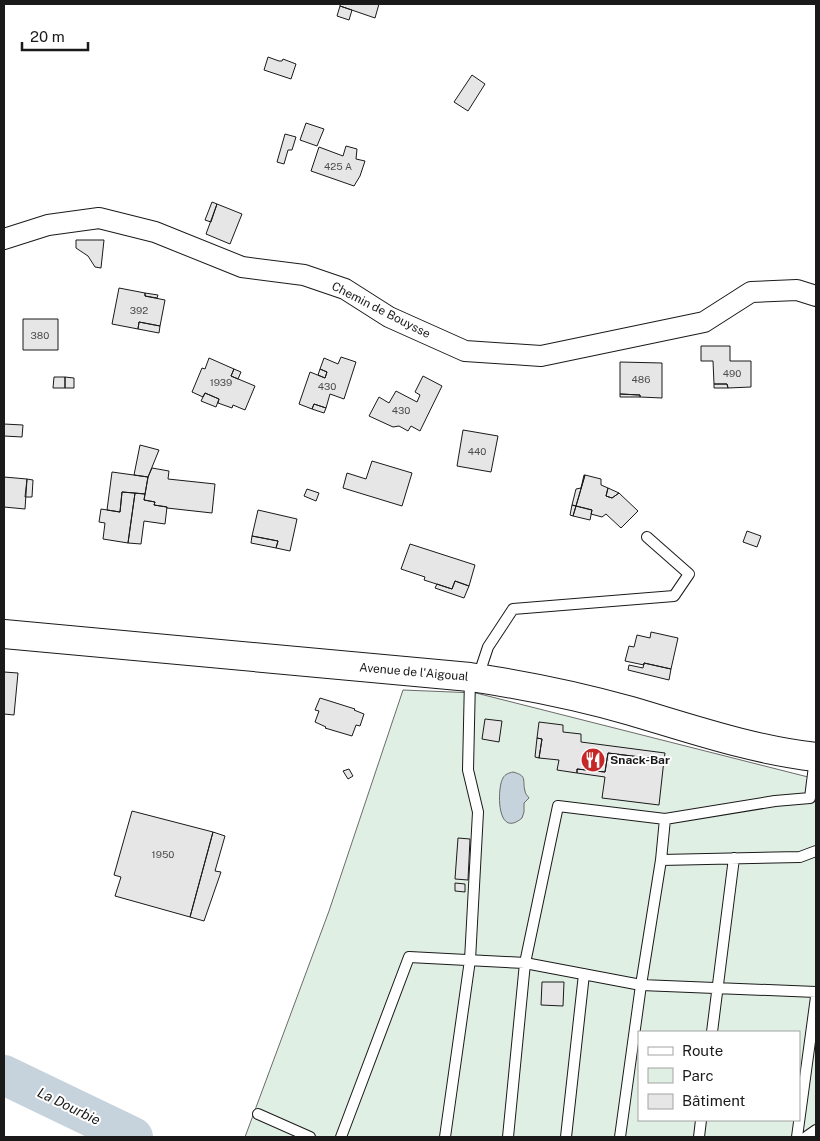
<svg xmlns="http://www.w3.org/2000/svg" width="820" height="1141" font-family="'Public Sans',sans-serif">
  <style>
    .green { fill: #e0efe3; stroke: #6a6a6a; fill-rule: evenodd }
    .water { fill: #c6d2dc; stroke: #6a6a6a }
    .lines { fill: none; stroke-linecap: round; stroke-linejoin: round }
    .river { stroke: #c6d2dc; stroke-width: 40 }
    .building { fill: #e6e6e6; stroke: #1a1a1a }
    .lane-casing { stroke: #1a1a1a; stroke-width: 12 }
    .street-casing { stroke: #1a1a1a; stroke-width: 22 }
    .secondary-casing { stroke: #1a1a1a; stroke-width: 30 }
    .lane { stroke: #fff; stroke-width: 10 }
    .street { stroke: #fff; stroke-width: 20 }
    .secondary { stroke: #fff; stroke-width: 28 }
    .labels { text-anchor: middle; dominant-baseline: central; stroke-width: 4; stroke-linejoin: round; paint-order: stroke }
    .number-label { font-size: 10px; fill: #4d4d4d }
    .street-label { font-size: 12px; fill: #1a1a1a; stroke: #fff }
    .poi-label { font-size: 12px; font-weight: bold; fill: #1a1a1a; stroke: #fff; text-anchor: start }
    .water-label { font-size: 14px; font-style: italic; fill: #1a1a1a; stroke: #fff }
  </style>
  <rect width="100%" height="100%" fill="#fff"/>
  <path class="green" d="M403 690 476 693 816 779V1137H245L329 911ZM639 1032H799V1120H639Z"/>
  <path class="water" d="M513 772C528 776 522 780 525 791 525 794 528 796 529 798L524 803V812L522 818C496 840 497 787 503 778 505 774 509 773 513 772Z"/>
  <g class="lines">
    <path class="river" d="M4 1075 133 1137"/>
  </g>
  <path class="building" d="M340 4H379L375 18 340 6Z
    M340 6 352 10 349 20 337 16Z
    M268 57 279 61H282L283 59 296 64 291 79 264 70Z
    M472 75 485 84 468 111 454 102Z
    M306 123 324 129 317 146 300 140Z
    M285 134 296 137 292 150H288L284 164 277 162Z
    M346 146 357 149 356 159 365 161 360 176 354 186 311 171 319 147 343 156Z
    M212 202 217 204 211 222 205 220Z
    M217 204 242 214 230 244 206 234Z
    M76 240H104L101 268 95 267 88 256 76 248Z
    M119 288 145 293V296L165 300 160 326 139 322 138 329 112 324Z
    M145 293 158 295 157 298 145 296Z
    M23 319H58V350H23Z
    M139 322 160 326 159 333 138 329Z
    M701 346H730V361H751V387L728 388 727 384H714L713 361H701Z
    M341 357 356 362 344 399 330 394 326 408 314 404 312 409 299 404 310 372 325 378 327 372 320 369 324 358 338 364Z
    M209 358 234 369 231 376 255 386 245 410 233 405 232 408 218 403 219 399 205 393 203 397 192 392 202 368 205 369Z
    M620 362 662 363V398L640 397V395L620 394Z
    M234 369 241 372 238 379 231 376Z
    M320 369 327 372 325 378 318 375Z
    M423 376 442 386 420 431 411 426 408 431 399 426 393 427 369 416 379 397 389 403 396 391 417 402 420 395 415 392Z
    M54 377H65V388H53Z
    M65 377 74 378V388H65Z
    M714 384H727L728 388H714Z
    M205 393 219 399 216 407 201 401Z
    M620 394 640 395V397H620Z
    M314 404 326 408 324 413 312 409Z
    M4 424 23 425 22 437 4 436Z
    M463 430 498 436 491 472 457 466Z
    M140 445 159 450 148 477 134 475Z
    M372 461 412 473 402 506 343 488 347 473 366 479Z
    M152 468 169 471 168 479 215 484 212 513 167 508V507L154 505 155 502 144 500 148 477Z
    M112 472 148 477 145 494 122 492 120 512 107 510Z
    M584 475H585L576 506 572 505 576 489 581 488Z
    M585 475 601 479V485L608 488 606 496 612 498 619 493 638 511 621 528 606 514 602 517 591 514 592 510 576 506Z
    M4 477 27 479 25 509 4 507Z
    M27 479 33 480 32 497H25Z
    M608 488 619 493 612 498 606 496Z
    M307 489 319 493 316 501 304 496Z
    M122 492 135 493 128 543 103 539 105 523 99 522 101 509 120 512Z
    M135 493 145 494 144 500 155 502 154 505 167 507 165 524 144 521 141 544 128 543Z
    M572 505 576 506 573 516 570 515Z
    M576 506 592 510 590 520 573 516Z
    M258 510 297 519 290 551 276 548 278 541 252 536Z
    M747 531 761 536 757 547 743 542Z
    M252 536 278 541 276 548 251 543Z
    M410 544 475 565 469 586 455 581 452 589 424 580 425 577 401 569Z
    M455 581 469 586 464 598 435 588 437 584 452 589Z
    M651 632 678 638 671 669 644 663V665L625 661 629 646 634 647 637 635 650 638Z
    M644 663 671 669 669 680 628 670 629 665 643 668Z
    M4 672 18 673 14 715 4 714Z
    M320 698 355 709 354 710 364 714 360 726 356 725 352 736 325 728 326 727 315 722 319 711 315 710Z
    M485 719 502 721 499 742 482 739Z
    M539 722 563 725V732L581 734V742L665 753 664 760 608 753 605 772 577 769V773L557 770 559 760 539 758 542 739 537 738Z
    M537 738 542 739 539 758 535 757Z
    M608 753 664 760 659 805 602 798 605 777 577 773V769L605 772Z
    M349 769 353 776 348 779 343 771Z
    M132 811 213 832 190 917 115 896 121 877 114 875Z
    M213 832 225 836 215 871 221 872 204 921 190 917Z
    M458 838 470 839 468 880 455 879Z
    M455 883 465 884V892L455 891Z
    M542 982H564L563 1006 541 1005Z"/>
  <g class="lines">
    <defs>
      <path id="lane" d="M478 677 488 647 513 609 674 596 689 574 647 537
        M661 860 800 857 816 851
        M712 1032 734 858
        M258 1114 310 1137
        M341 1137 409 957 525 963 641 985 661 860 665 819 775 801 810 798 815 758
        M445 1137 470 960 478 812 468 770 470 679
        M508 1137 525 963 558 806 665 819
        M566 1137 584 974
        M620 1137 641 985 816 992
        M699 1137 701 1120
        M797 1137 816 997
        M806 1137 816 1130"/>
      <path id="street" d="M4 239 48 225 99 218 155 232 242 267 304 275 345 289 389 317 465 351 541 356 704 322 751 292 797 290 816 296"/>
      <path id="secondary" d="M4 634 470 677C524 685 578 696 631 711 692 729 753 750 816 757"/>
    </defs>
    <use href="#lane" class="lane-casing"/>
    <use href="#street" class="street-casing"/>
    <use href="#secondary" class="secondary-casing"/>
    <use href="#lane" class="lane"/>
    <use href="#street" class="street"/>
    <use href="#secondary" class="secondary"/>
  </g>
  <defs>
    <symbol id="restaurant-disc" viewBox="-11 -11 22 22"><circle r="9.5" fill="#c62828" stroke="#fff"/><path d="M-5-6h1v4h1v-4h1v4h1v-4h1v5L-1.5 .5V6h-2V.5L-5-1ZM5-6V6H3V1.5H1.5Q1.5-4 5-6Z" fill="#fff"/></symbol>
  </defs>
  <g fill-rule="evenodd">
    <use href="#restaurant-disc" x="579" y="746" width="28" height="28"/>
  </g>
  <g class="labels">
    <g class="number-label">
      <text x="338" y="166">425 A</text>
      <text x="139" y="310">392</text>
      <text x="40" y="335">380</text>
      <text x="732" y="373">490</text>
      <text x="641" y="379">486</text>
      <text x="221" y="382">1939</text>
      <text x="327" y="386">430</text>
      <text x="401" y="410">430</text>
      <text x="477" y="451">440</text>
      <text x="163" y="854">1950</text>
    </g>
    <g class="street-label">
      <text transform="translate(381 310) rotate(27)">Chemin de Bouysse</text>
      <text transform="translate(414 672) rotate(5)">Avenue de l'Aigoual</text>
    </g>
    <g class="poi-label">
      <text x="610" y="760">Snack-Bar</text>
    </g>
    <g class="water-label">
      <text transform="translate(69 1106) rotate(26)">La Dourbie</text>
    </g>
  </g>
  <rect width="820" height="1141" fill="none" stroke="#1a1a1a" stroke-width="10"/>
  <rect x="638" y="1031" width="162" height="90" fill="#ffffff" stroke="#a3a3a3"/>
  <rect x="648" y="1047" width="25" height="8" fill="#ffffff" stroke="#a3a3a3"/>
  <text x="682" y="1056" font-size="15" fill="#1a1a1a">Route</text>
  <rect x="648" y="1068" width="25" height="15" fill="#e0efe3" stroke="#a3a3a3"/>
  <text x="682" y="1081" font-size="15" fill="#1a1a1a">Parc</text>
  <rect x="648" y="1094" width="25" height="15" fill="#e6e6e6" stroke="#a3a3a3"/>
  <text x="682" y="1106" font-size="15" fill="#1a1a1a">Bâtiment</text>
  <path d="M22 42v8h66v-8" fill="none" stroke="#1a1a1a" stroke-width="2.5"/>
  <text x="30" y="42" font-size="15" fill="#1a1a1a" stroke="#ffffff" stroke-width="4" paint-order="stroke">20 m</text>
</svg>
